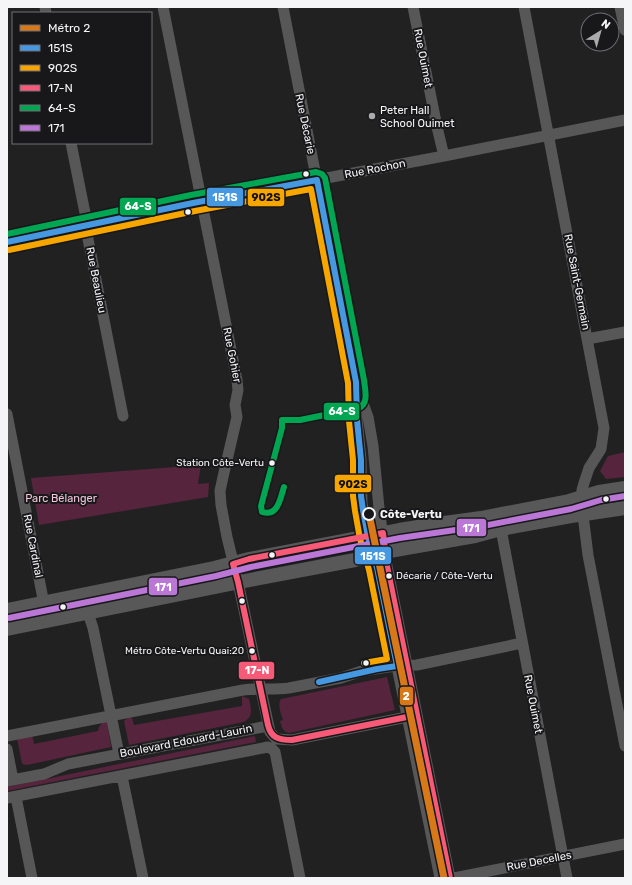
<svg xmlns="http://www.w3.org/2000/svg" width="632" height="885" font-family="Rubik,sans-serif">
  <style>
    .green { fill: #56243d }
    .lines { fill: none; stroke-linecap: round; stroke-linejoin: round }
    .minor { stroke: #585758; stroke-width: 11 }
    .major { stroke: #585859; stroke-width: 14 }
    .bus-1-casing { stroke: #18171a; stroke-width: 9 }
    .bus-2-casing { stroke: #18171a; stroke-width: 9 }
    .bus-3-casing { stroke: #18171a; stroke-width: 9 }
    .bus-4-casing { stroke: #18171a; stroke-width: 9 }
    .bus-5-casing { stroke: #18171a; stroke-width: 9 }
    .bus-1 { stroke: #4699e1; stroke-width: 6 }
    .bus-2 { stroke: #f7a600; stroke-width: 6 }
    .bus-3 { stroke: #f75a77; stroke-width: 6 }
    .bus-4 { stroke: #00a651; stroke-width: 6 }
    .bus-5 { stroke: #ba77d6; stroke-width: 6 }
    .metro-1-casing { stroke: #18171a; stroke-width: 10 }
    .metro-1 { stroke: #d77919; stroke-width: 7 }
    .poi-dot { fill: #abaaac; stroke: #18171a; stroke-width: 1.5 }
    .bus-dot { fill: #f5f4f6; stroke: #18171a; stroke-width: 1.5 }
    .stop-dot { fill: #18171a; stroke: #f5f4f6; stroke-width: 2 }
    .labels { text-anchor: middle; dominant-baseline: central; stroke-width: 4; stroke-linejoin: round; paint-order: stroke }
    .bus-label { font-size: 10px; fill: #f5f4f6; stroke: #18171a; text-anchor: end }
    .street-label { font-size: 11px; fill: #f5f4f6; stroke: #18171a }
    .poi-label { font-size: 11px; fill: #f5f4f6; stroke: #18171a; text-anchor: start }
    .park-label { font-size: 11px; fill: #f3c6d8; stroke: #18171a }
    .stop-label { font-size: 11px; font-weight: bold; fill: #f5f4f6; stroke: #18171a; text-anchor: start }
    .line-badge { stroke: #18171a; stroke-width: 1.5 }
    .badge-label { font-size: 11px; text-anchor: middle; font-weight: bold; fill: #fff }
    .pale-badge-label { font-size: 11px; text-anchor: middle; font-weight: bold; fill: #111 }
  </style>
  <rect width="100%" height="100%" fill="#212122"/>
  <path class="green" d="M625 452V477L606 479 600 471 608 456Z
    M201 465 198 484 209 483 208 497 39 525 31 478Z
    M489 524 490 526 405 543 404 538 447 530Z
    M387 677 395 710 289 733C282 731 282 727 280 721L283 720C281 713 277 705 281 699Z
    M242 696 249 699C251 708 254 716 244 722L129 745 124 721 129 717 132 718 134 725 242 706Z
    M103 722H107L111 747 27 765 22 764 17 738 32 735 34 744 98 731 99 727Z
    M255 736 256 742 7 791V787Z"/>
  <g class="lines">
    <path class="minor" d="M45 7 46 13
      M163 7 237 380 238 390 235 405 237 417 223 477 220 491 221 505 227 537 238 582 270 732 276 739 292 740 407 717
      M283 7 356 382 357 420 361 460 362 503 368 537 377 568 440 878
      M413 7 437 127 444 156
      M524 7 604 428 601 449 589 468 584 483 582 490 583 515 588 555 625 746
      M620 7 625 30
      M71 143 86 218 88 239 123 416
      M7 242 193 203 444 156 625 120
      M587 339 625 332
      M359 392 368 417 373 446 379 508 387 566 450 878
      M7 414 44 604 41 611 28 625
      M501 529 567 878
      M74 596 88 613 93 628 119 754
      M7 736 243 690C258 688 274 690 289 688L341 678 362 671 388 667 417 665 522 643
      M7 749 13 780
      M122 776 143 878
      M7 781 44 774 68 764 268 726
      M16 797 32 878
      M7 798 268 747 272 749 275 752 300 878
      M454 878 625 844"/>
    <path class="major" d="M7 610 214 568 249 559 399 530 437 524 481 518 569 501 599 492 625 488
      M7 629 250 580 355 560 395 550 475 536 501 529 571 516 625 508"/>
    <defs>
      <path id="bus-1" d="M7 242 193 203 317 180 356 382 357 420 361 460V496L363 510 368 537 377 568 397 666 377 669 319 682"/>
      <path id="bus-2" d="M9 250 195 211 311 189 348 383 349 421 353 460V496L355 511 360 539 369 570 387 659 364 663"/>
      <path id="bus-3" d="M407 717 292 740C279 740 271 738 268 725L238 582 233 564 249 559 383 533 387 566 450 878"/>
      <path id="bus-4" d="M7 234 191 195 316 172 322 174 325 178 364 380C365 390 369 403 359 408L300 420H282V428L261 506 262 512C278 517 280 499 284 487"/>
      <path id="bus-5" d="M9 618 216 576 251 567 400 538 483 526 571 509 601 500 625 496"/>
    </defs>
    <use href="#bus-1" class="bus-1-casing"/>
    <use href="#bus-2" class="bus-2-casing"/>
    <use href="#bus-3" class="bus-3-casing"/>
    <use href="#bus-4" class="bus-4-casing"/>
    <use href="#bus-5" class="bus-5-casing"/>
    <use href="#bus-1" class="bus-1"/>
    <use href="#bus-2" class="bus-2"/>
    <use href="#bus-3" class="bus-3"/>
    <use href="#bus-4" class="bus-4"/>
    <use href="#bus-5" class="bus-5"/>
    <defs>
      <path id="metro-1" d="M369 514 444 878"/>
    </defs>
    <use href="#metro-1" class="metro-1-casing"/>
    <use href="#metro-1" class="metro-1"/>
  </g>
  <circle class="poi-dot" cx="372" cy="116" r="4"/>
  <g class="bus-dot">
    <circle cx="306" cy="174" r="3.5"/>
    <circle cx="188" cy="212" r="3.5"/>
    <circle cx="272" cy="463" r="3.5"/>
    <circle cx="606" cy="499" r="3.5"/>
    <circle cx="272" cy="555" r="3.5"/>
    <circle cx="389" cy="576" r="3.5"/>
    <circle cx="242" cy="601" r="3.5"/>
    <circle cx="63" cy="607" r="3.5"/>
    <circle cx="252" cy="651" r="3.5"/>
    <circle cx="366" cy="663" r="3.5"/>
  </g>
  <circle class="stop-dot" cx="369" cy="514" r="6"/>
  <g class="labels">
    <g class="bus-label">
      <text x="264" y="463">Station Côte-Vertu</text>
      <text x="396" y="576" text-anchor="start">Décarie / Côte-Vertu</text>
      <text x="244" y="651">Métro Côte-Vertu Quai:20</text>
    </g>
    <g class="street-label">
      <text transform="translate(423 58) rotate(79)">Rue Ouimet</text>
      <text transform="translate(305 124) rotate(78)">Rue Décarie</text>
      <text transform="translate(375 169) rotate(-11)">Rue Rochon</text>
      <text transform="translate(96 280) rotate(79)">Rue Beaulieu</text>
      <text transform="translate(577 282) rotate(79)">Rue Saint-Germain</text>
      <text transform="translate(232 355) rotate(79)">Rue Gohier</text>
      <text transform="translate(33 546) rotate(79)">Rue Cardinal</text>
      <text transform="translate(533 704) rotate(79)">Rue Ouimet</text>
      <text transform="translate(186 741) rotate(-11)">Boulevard Edouard-Laurin</text>
      <text transform="translate(539 861) rotate(-11)">Rue Decelles</text>
    </g>
    <g class="poi-label">
      <text x="380" y="110">Peter Hall<tspan x="380" dy="13">School Ouimet</tspan></text>
    </g>
    <g class="park-label">
      <text x="61" y="498">Parc Bélanger</text>
    </g>
    <g class="stop-label">
      <text x="380" y="514">Côte-Vertu</text>
    </g>
  </g>
  <g class="line-badge">
    <rect x="206" y="187" width="38" height="20" rx="4" fill="#4699e1"/>
    <rect x="247" y="188" width="38" height="19" rx="4" fill="#f7a600"/>
    <rect x="119" y="197" width="38" height="19" rx="4" fill="#00a651"/>
    <rect x="323" y="402" width="37" height="19" rx="4" fill="#00a651"/>
    <rect x="334" y="474" width="38" height="19" rx="4" fill="#f7a600"/>
    <rect x="456" y="518" width="31" height="19" rx="4" fill="#ba77d6"/>
    <rect x="354" y="546" width="38" height="19" rx="4" fill="#4699e1"/>
    <rect x="148" y="577" width="30" height="19" rx="4" fill="#ba77d6"/>
    <rect x="238" y="661" width="37" height="19" rx="4" fill="#f75a77"/>
    <rect x="399" y="686" width="15" height="20" rx="4" fill="#d77919"/>
  </g>
  <g class="badge-label">
    <text x="225" y="201">151S</text>
    <text x="138" y="210">64-S</text>
    <text x="342" y="415">64-S</text>
    <text x="471" y="532">171</text>
    <text x="373" y="560">151S</text>
    <text x="163" y="591">171</text>
    <text x="257" y="674">17-N</text>
    <text x="406" y="700">2</text>
  </g>
  <g class="pale-badge-label">
    <text x="266" y="201">902S</text>
    <text x="353" y="488">902S</text>
  </g>
  <rect width="632" height="885" fill="none" stroke="#f5f4f6" stroke-width="16"/>
  <rect x="12" y="12" width="140" height="132" fill="#18171a" stroke="#706f72"/>
  <rect x="20" y="25" width="20" height="6" fill="#d77919" stroke="#706f72"/>
  <text x="48" y="32" font-size="12" fill="#f5f4f6">Métro 2</text>
  <rect x="20" y="45" width="20" height="6" fill="#4699e1" stroke="#706f72"/>
  <text x="48" y="52" font-size="12" fill="#f5f4f6">151S</text>
  <rect x="20" y="65" width="20" height="6" fill="#f7a600" stroke="#706f72"/>
  <text x="48" y="72" font-size="12" fill="#f5f4f6">902S</text>
  <rect x="20" y="85" width="20" height="6" fill="#f75a77" stroke="#706f72"/>
  <text x="48" y="92" font-size="12" fill="#f5f4f6">17-N</text>
  <rect x="20" y="105" width="20" height="6" fill="#00a651" stroke="#706f72"/>
  <text x="48" y="112" font-size="12" fill="#f5f4f6">64-S</text>
  <rect x="20" y="125" width="20" height="6" fill="#ba77d6" stroke="#706f72"/>
  <text x="48" y="132" font-size="12" fill="#f5f4f6">171</text>
  <g transform="translate(600 32) rotate(37)"><circle r="19" fill="#18171a" stroke="#706f72"/>
  <path d="M0-3L7 15L0 10L-7 15Z" fill="#abaaac"/>
  <text y="-6" font-size="11" font-weight="bold" text-anchor="middle" fill="#f5f4f6">N</text>
  </g>
</svg>
